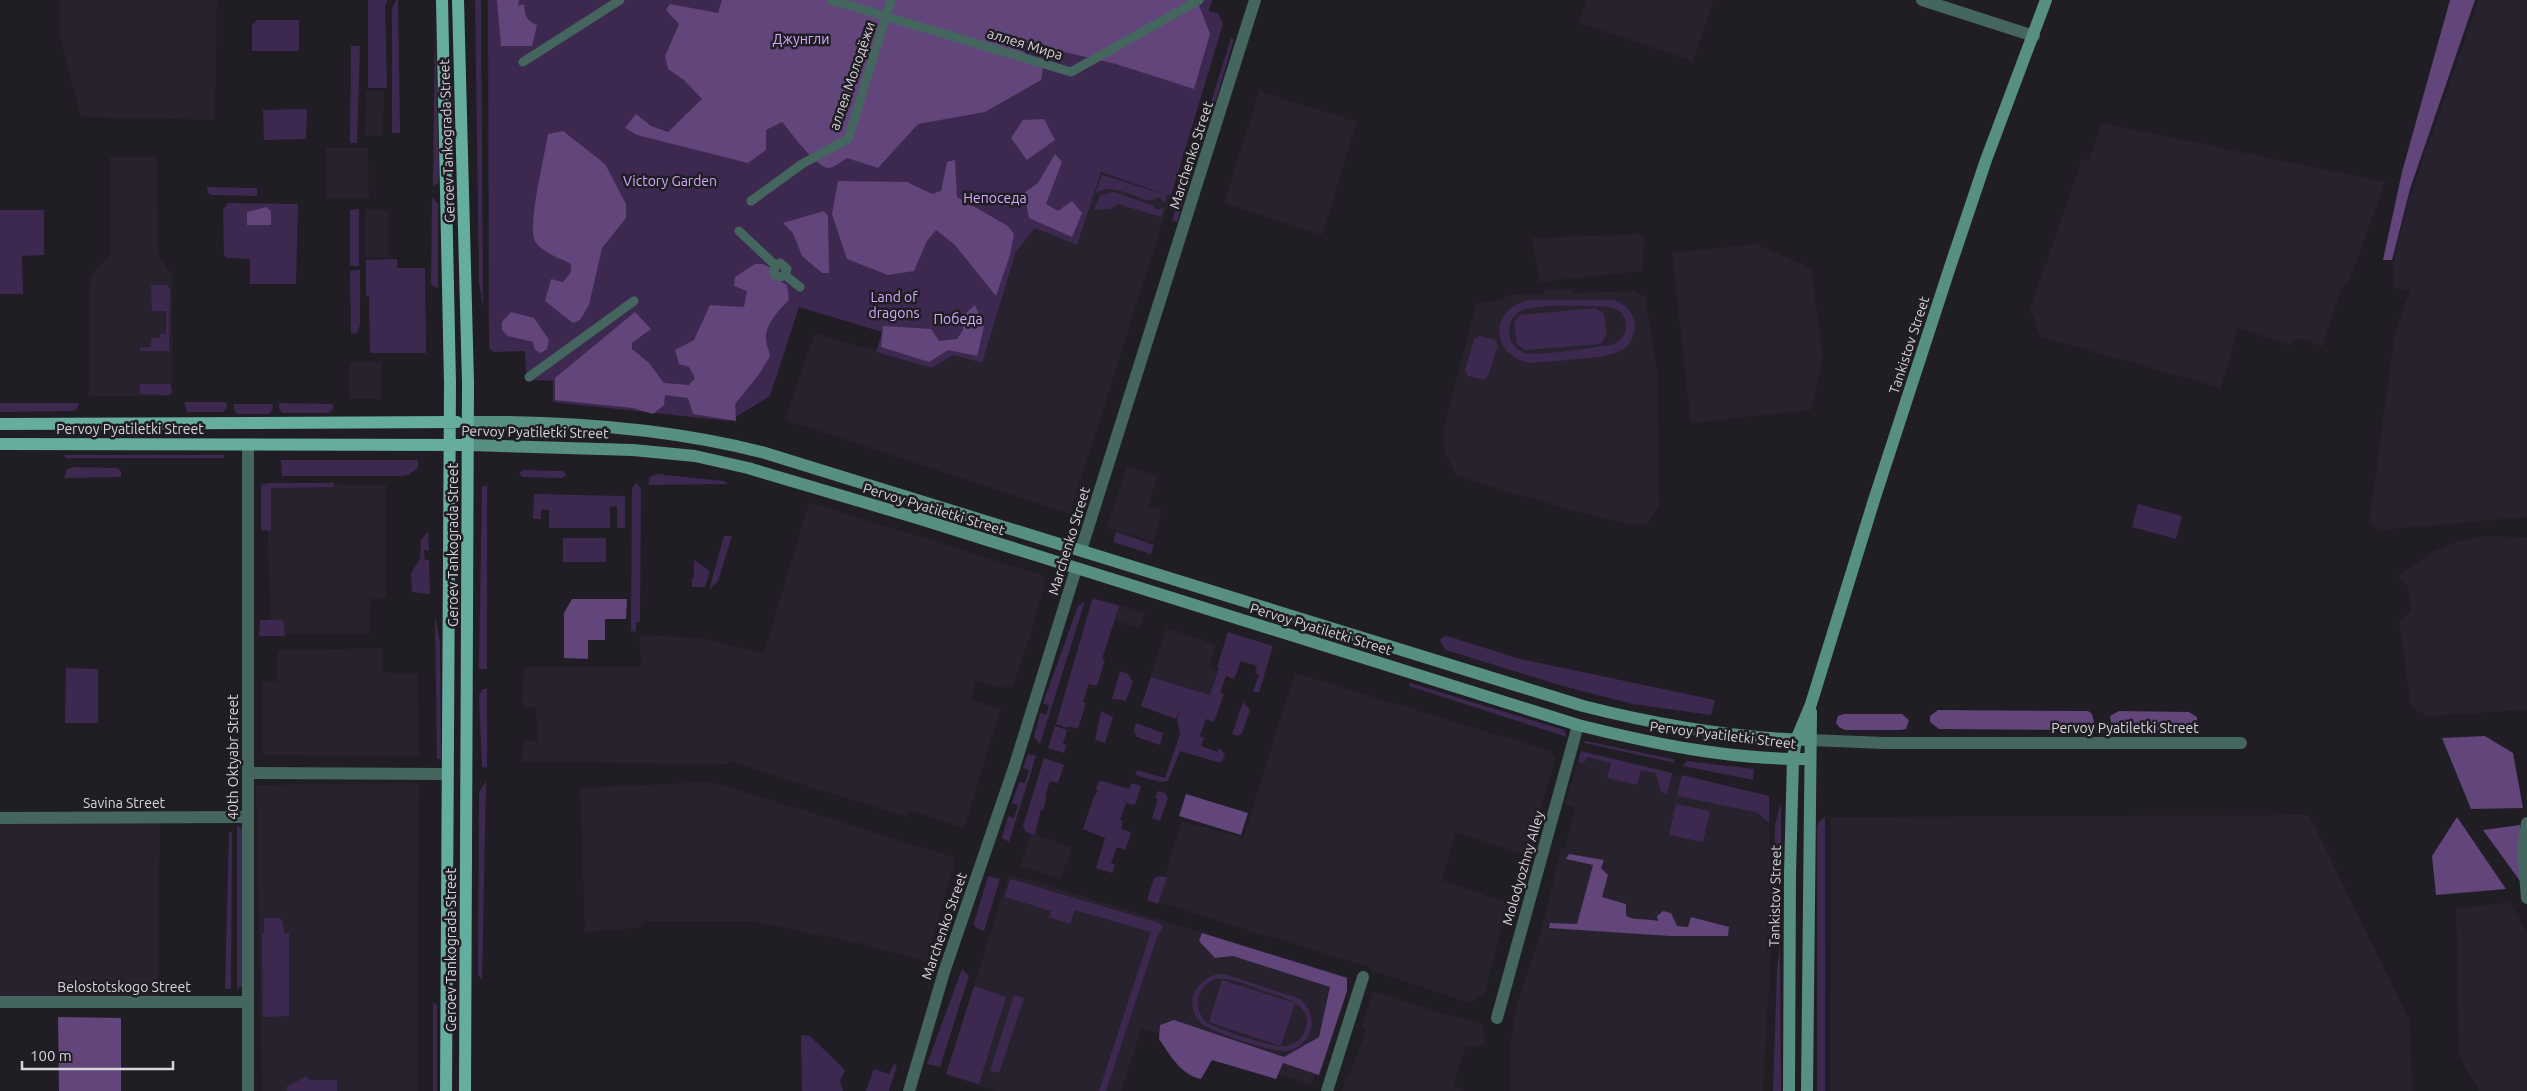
<svg xmlns="http://www.w3.org/2000/svg" width="2527" height="1091" font-family="Ubuntu,sans-serif">
  <style>
    .built { fill: #28212e }
    .green { fill: #3d2950; fill-rule: evenodd }
    .forest { fill: #61457b }
    .lines { fill: none; stroke-linecap: round; stroke-linejoin: round }
    .pedestrian { stroke: #44665f; stroke-width: 9 }
    .minor { stroke: #44665f; stroke-width: 12 }
    .tertiary { stroke: #44665f; stroke-width: 12 }
    .secondary { stroke: #578f83; stroke-width: 12 }
    .primary { stroke: #65ae9f; stroke-width: 12 }
    .labels { text-anchor: middle; dominant-baseline: central; stroke-width: 5; stroke-linejoin: round; paint-order: stroke }
    .park-label { font-size: 14px; fill: #d4aafd; stroke: #201d24 }
    .street-label { font-size: 14px; fill: #d8d5db; stroke: #201d24 }
  </style>
  <rect width="100%" height="100%" fill="#201d24"/>
  <path class="built" d="M60 0H217L215 120 81 117 60 36Z
    M1587 0H1714L1693 61 1579 23Z
    M2479 0H2527V517L2381 530 2369 524 2395 332 2410 291 2394 287 2393 263 2410 196Z
    M366 91H384L383 136H365Z
    M1259 91 1357 122 1322 235 1224 203Z
    M2102 123 2385 182 2350 280 2342 288 2322 347 2299 338 2289 345 2238 328 2221 388 2041 337 2030 310 2082 159 2089 160Z
    M326 148H368L369 199 326 198Z
    M110 157H157L158 255 172 275V396H89L90 282 93 274 110 254Z
    M1101 172 1171 196 1070 514 785 420 815 333 932 368 953 355 982 363 1016 252 1035 228 1077 245Z
    M365 209 388 210V257H365Z
    M1644 234 1643 271 1540 282 1532 238Z
    M1755 244 1811 268 1823 357 1811 410 1691 423 1672 253Z
    M1573 289 1574 293 1634 291 1646 298 1658 379 1659 505 1647 524 1633 525 1566 509 1457 476 1444 451V428L1476 304 1504 299 1506 295 1545 294V290Z
    M349 362H381V399H349Z
    M1127 466 1158 476 1148 506 1162 511 1153 542 1106 527Z
    M266 484 386 485V597L371 599 369 634H271Z
    M809 502 1039 574 1046 579 1031 633 1013 686 1001 688 976 681 971 700 1001 709 964 828 909 810 906 817 729 761 728 764 522 762 523 741H537L536 707H522L524 667H641L639 635 703 638 763 653 757 675Z
    M2482 536 2527 537V710L2427 716 2411 707 2399 621 2411 611 2409 589 2398 576 2433 551 2455 542Z
    M1105 600 1145 613 1140 629 1100 615Z
    M1167 628 1216 645 1209 667 1220 671 1210 698 1150 676Z
    M383 648V672L418 674 419 756 263 755 262 682 277 681V650Z
    M1295 673 1551 751 1556 758 1526 855 1456 832 1442 880 1508 903 1485 993 1469 1003 1373 971 1366 966 1157 902 1182 821 1243 838Z
    M1581 753 1760 795 1757 814 1769 824 1771 866V951L1763 1091H1511V1037L1517 1004 1541 932 1561 848 1565 849 1575 808 1565 804Z
    M706 782 726 786 956 858 926 962 868 945 750 921H644L637 928 585 932 580 788Z
    M419 783 417 1091H262L256 785Z
    M2309 815 2410 1021 2412 1091H1830L1831 817Z
    M0 820H160L158 998 0 997Z
    M1031 833 1072 847 1061 879 1020 866Z
    M1009 874 1349 977 1312 1085 1142 1028 1121 1091H996L946 1075Z
    M2509 902 2527 931V1091H2479L2459 1056 2456 909Z
    M1373 992 1483 1025 1485 1046H1466L1453 1085 1465 1091H1342L1347 1074H1350L1366 1029 1362 1027Z"/>
  <path class="green" d="M368 0H388L385 5 387 88H368Z
    M396 0H398L400 133H392V8Z
    M475 0H481L483 308 479 282Z
    M488 0H1212L1209 11 1219 14 1223 24 1171 196 1101 172 1077 245 1035 228 1016 252 982 363 953 355 932 368 876 352 882 332 799 307 770 396 729 421 553 402V381L533 380 526 374 525 351 494 352 489 348Z
    M257 20H299V51H252V25Z
    M435 24 439 174 438 183 433 186Z
    M1231 38 1234 39 1211 116 1207 115Z
    M351 46H360L357 143H350Z
    M307 109 306 139 264 140 263 110Z
    M1202 123 1207 125 1177 222 1172 221Z
    M1102 175 1167 195 1165 203 1159 197C1154 198 1153 201 1148 200 1132 197 1110 181 1095 194Z
    M207 187 257 188V196L212 195 208 193Z
    M1114 192 1152 205 1157 210 1164 208 1161 217 1118 204 1111 209 1094 210 1100 195Z
    M432 197 438 204V288L431 285Z
    M228 203 298 204 296 284H250V259L227 258 224 255 223 210Z
    M359 209V266H350V210Z
    M0 210H44V255L22 256 23 294H0Z
    M397 259V268H425L426 353H370L369 297 366 295V260Z
    M360 270V325L357 333 351 334 350 271Z
    M151 285H167L170 288 169 351H140V347H151V338H160V334H166V311H152Z
    M1530 300H1614C1626 305 1634 313 1635 326 1635 336 1629 347 1620 351 1605 359 1550 361 1531 363 1489 357 1489 307 1530 300ZM1610 307C1630 312 1632 335 1614 344 1598 347 1540 356 1526 353 1503 348 1504 314 1526 309 1547 304 1589 306 1610 307Z
    M1596 308 1604 314C1606 324 1609 337 1600 344L1526 350 1517 345 1514 322 1519 315Z
    M1480 336 1495 340 1498 345 1488 376 1484 380 1468 376 1465 371 1474 339Z
    M140 384H170L172 392 170 395 140 394Z
    M184 402H226L227 408 223 412H187Z
    M0 403H78L79 406 74 411 0 412Z
    M279 403 333 404V409L329 413H283L279 409Z
    M234 404H273L272 410 269 414H237L234 409Z
    M65 455H224V458H65Z
    M281 460H418V468L408 475 402 476H282Z
    M74 467 118 468 121 472V477L64 478 67 469Z
    M523 470 563 471 566 475 562 478 522 477 519 473Z
    M657 474 724 481 728 484 648 485 650 477Z
    M268 483H334V487L271 488V531L261 530V485Z
    M636 483 641 488 640 622H636V632L631 631 632 488Z
    M487 485V669H479L482 487Z
    M534 494 625 496V528H617V506L610 507V528H549V510H541V519H533Z
    M2138 504 2182 516 2176 539 2132 527Z
    M428 531 429 550H424L425 560H429L430 594 412 592 411 573 420 559 421 540Z
    M1116 532 1154 545 1151 554 1113 542Z
    M724 536H732L718 581 709 590Z
    M563 538H606V562H563Z
    M694 560 710 571 705 587H692V578L694 577Z
    M1095 599 1119 606 1102 659 1105 660 1097 686 1089 684 1083 702 1086 703 1078 729 1069 726 1068 728 1056 724 1092 600Z
    M1085 601 1040 744 1034 737 1040 713 1046 715 1049 706 1043 703 1078 606Z
    M435 616 440 643 441 759H437Z
    M260 620H283L285 636H259Z
    M1228 632 1273 646 1259 692H1253L1259 675 1255 673 1257 666 1241 661 1234 679 1226 676 1220 693 1224 694 1214 722 1206 719 1200 736 1204 738 1201 746 1217 752 1219 748 1225 754 1222 762H1217L1180 751 1168 781 1160 782 1135 775 1137 770 1165 778 1180 734 1177 719 1182 706 1176 719 1141 706 1151 677 1210 695 1219 668 1217 667Z
    M1447 636 1520 659 1715 700 1711 715 1633 704 1566 687 1446 650 1440 642 1441 638Z
    M66 668 98 669V723H65Z
    M1120 671 1128 674 1133 682 1126 701 1112 699Z
    M1410 683 1564 730 1567 737 1409 686Z
    M483 689H487V768L482 767 479 695Z
    M1243 702 1250 710 1242 733 1238 736 1232 734Z
    M1101 711 1113 717 1105 743 1095 740Z
    M1136 723 1163 733 1160 745 1137 737 1134 731Z
    M1055 726 1067 730 1063 744 1066 745 1064 753 1048 748Z
    M1585 741 1673 759 1675 763 1584 743Z
    M1581 751 1672 773 1667 794 1661 792 1656 773 1641 770 1637 785 1607 778 1611 763 1587 757 1584 763 1578 762Z
    M1028 754 1036 756 1009 842 1002 838 1008 816 1014 818 1018 805 1012 803 1019 782 1025 783 1029 770 1023 768Z
    M1044 758 1064 765 1058 783 1050 781 1045 796 1047 797 1043 810 1041 809 1035 835 1026 832 1023 826Z
    M1687 761 1754 769 1753 780 1683 766Z
    M1682 775 1769 796V823L1756 812 1677 796Z
    M486 781 482 980 478 975 479 792Z
    M1102 781 1129 789 1132 783 1141 786 1135 805 1126 803 1120 820 1123 821 1121 829 1131 832 1125 850 1117 847 1111 863 1115 865 1112 873 1096 868 1105 838 1083 829 1094 796 1098 791 1096 790 1098 782Z
    M1158 791 1165 793 1168 798 1160 821 1152 818 1158 799 1155 798Z
    M1676 804 1710 811 1703 842 1669 835Z
    M1781 804V864C1772 843 1773 825 1781 804Z
    M1825 817V1091H1817V831L1818 823Z
    M237 825 242 829V986L237 989Z
    M229 832H232L231 989H225Z
    M988 876 1000 879 984 931 975 927 974 923Z
    M1159 876 1167 877 1158 904 1147 900 1154 878Z
    M1010 879 1159 923 1163 927 1157 937 1106 1091H1099L1151 932 1075 910 1070 924 1049 917 1051 911 1005 897Z
    M264 918H280L283 922 284 933H289V1016L263 1017 262 934 264 933Z
    M1780 946 1781 1091H1773L1777 970Z
    M962 969 969 976 940 1067 927 1064Z
    M1224 974 1300 999C1310 1008 1315 1021 1309 1034 1305 1043 1296 1050 1286 1051 1272 1052 1209 1032 1200 1022 1181 1001 1200 973 1224 974ZM1216 979C1231 977 1247 985 1261 990 1279 996 1316 1003 1305 1031 1302 1038 1296 1044 1288 1046 1275 1049 1220 1030 1207 1023 1192 1009 1196 986 1216 979Z
    M1222 980 1295 1003 1281 1046 1209 1022Z
    M974 986 1006 997 979 1084 946 1074Z
    M1014 995 1024 998 999 1073 990 1071Z
    M433 1002 437 1005V1091H433Z
    M801 1035 810 1036 845 1070 840 1081 843 1091H802Z
    M894 1064 897 1065 889 1091H866L874 1069 889 1074Z
    M306 1076 310 1080H337V1091H288L285 1088Z"/>
  <path class="forest" d="M497 0H519L518 6 524 4C525 15 526 21 537 25L532 46H501Z
    M722 0H1197L1210 34 1194 89 1116 64 1026 43 1023 54 1043 69 1041 80 985 112 918 124 878 168 847 158C842 161 835 167 829 168 817 169 790 131 782 122L766 130V150L748 163 637 135 625 128 636 114 651 126 668 132 702 99 684 80 668 69 665 56 679 24 666 10 670 4 718 13Z
    M2450 0H2475L2410 189 2392 260H2383L2402 172Z
    M1044 119 1055 140 1027 160 1011 138 1023 120Z
    M563 131 605 164 626 204V218L602 248 589 305 580 320 573 323 545 301 551 279 563 282 571 272V264C560 258 542 253 535 241 527 227 545 154 548 134Z
    M1055 154 1062 162 1046 204 1058 211 1072 201 1082 213 1072 237 1029 218 1024 193 1038 183Z
    M955 160 957 197 1008 226 1014 234 1010 255 996 296 955 245 936 230 927 241 914 271 888 275 847 259 832 214 838 181 907 182 932 194 941 191 947 162Z
    M266 207 271 211V225H247V212Z
    M824 211 828 216 829 273H822L802 256 793 233 783 223Z
    M755 264H763L771 268 775 278 787 285 789 300C779 310 764 325 766 341 767 346 769 351 770 356L760 373 735 404 736 421 693 414 688 398 665 395 664 405 653 414 633 408 555 400V378L635 312 651 329 632 343V349L649 363 664 383 689 385 695 378 689 367 679 364 675 350 694 340 710 305 744 307 747 291 734 286 735 277Z
    M975 305 984 327 977 356 948 350 929 362 881 347 883 326 931 329 939 341 957 339 963 330 962 317Z
    M511 312 534 318 549 340 547 349 541 353 535 350 533 342 508 336 502 330V322Z
    M572 599H627L626 619H605V640H588V659L564 658V613Z
    M1938 710 2088 711 2092 714 2094 722 2091 727 2078 730 1939 729 1930 722V716Z
    M2119 711 2189 712 2197 717V725L2186 731 2119 730 2112 728 2110 716Z
    M1844 714H1902L1909 720 1906 729 1900 730H1845L1839 727 1836 723 1838 716Z
    M2485 736 2513 753 2523 808 2471 809 2442 738Z
    M1186 794 1248 813 1241 835 1179 816Z
    M2457 817 2506 889 2436 895 2432 856Z
    M2520 825V881L2483 830Z
    M1569 854 1604 860 1601 868 1608 875 1602 897 1626 904V916C1636 921 1647 918 1658 921L1657 916 1663 911 1671 913 1677 926 1688 927 1691 917 1729 927 1728 936H1670L1549 928 1550 923 1577 924 1593 865 1566 859Z
    M1202 933 1347 978V991L1319 1075 1283 1063 1276 1079 1212 1060 1201 1079C1181 1075 1170 1055 1159 1039L1160 1025 1174 1020 1284 1057 1319 1037 1330 987 1233 956 1215 958 1199 941Z
    M58 1017 121 1018V1091H59Z"/>
  <g class="lines">
    <path class="pedestrian" d="M831 0 1071 72 1199 0
      M523 62 620 0
      M751 201 802 164 848 139 891 0
      M739 231 775 265 780 263 787 269 785 275 800 287
      M775 265 774 275 780 277 785 275
      M529 377 634 301"/>
    <path class="minor" d="M1810 740 1884 743H2241
      M248 773 448 774
      M0 818 248 817
      M2527 823 2523 849 2527 898
      M1497 1018 1578 725
      M1327 1091 1363 977"/>
    <path class="tertiary" d="M1922 0 2034 36
      M1081 550 1255 0
      M0 1002H248
      M248 1091V445
      M909 1091 944 972 1014 768 1076 569"/>
    <path class="secondary" d="M468 422C568 421 668 428 765 453L1583 706C1658 725 1733 738 1810 740
      M468 445 633 450 695 456 748 468 917 518 1578 725C1654 744 1732 760 1810 759
      M1789 1091 1790 874 1793 759 1796 740 1811 704 1874 500 1949 270 1986 160 2046 0
      M1807 1091 1811 712"/>
    <path class="primary" d="M442 0 450 383 446 1091
      M458 0 468 383 465 1091
      M0 424 457 422
      M0 444 468 445"/>
  </g>
  <g class="labels">
    <g class="park-label">
      <text x="801" y="39">Джунгли</text>
      <text x="670" y="181">Victory Garden</text>
      <text x="995" y="198">Непоседа</text>
      <text x="894" y="297">Land of<tspan x="894" dy="16">dragons</tspan></text>
      <text x="958" y="319">Победа</text>
    </g>
    <g class="street-label">
      <text transform="translate(1025 44) rotate(17)">аллея Мира</text>
      <text transform="translate(852 76) rotate(-71)">аллея Молодёжи</text>
      <text transform="translate(447 141) rotate(-92)">Geroev Tankograda Street</text>
      <text transform="translate(1191 155) rotate(-72)">Marchenko Street</text>
      <text transform="translate(1909 345) rotate(-72)">Tankistov Street</text>
      <text x="130" y="429">Pervoy Pyatiletki Street</text>
      <text transform="translate(535 432) rotate(1)">Pervoy Pyatiletki Street</text>
      <text transform="translate(934 509) rotate(17)">Pervoy Pyatiletki Street</text>
      <text transform="translate(1069 541) rotate(-73)">Marchenko Street</text>
      <text transform="translate(453 545) rotate(-90)">Geroev Tankograda Street</text>
      <text transform="translate(1321 629) rotate(17)">Pervoy Pyatiletki Street</text>
      <text x="2125" y="728">Pervoy Pyatiletki Street</text>
      <text transform="translate(1723 735) rotate(7)">Pervoy Pyatiletki Street</text>
      <text transform="translate(233 757) rotate(-90)">40th Oktyabr Street</text>
      <text x="124" y="803">Savina Street</text>
      <text transform="translate(1523 868) rotate(-74)">Molodyozhny Alley</text>
      <text transform="translate(1775 896) rotate(-89)">Tankistov Street</text>
      <text transform="translate(944 926) rotate(-71)">Marchenko Street</text>
      <text transform="translate(451 950) rotate(-90)">Geroev Tankograda Street</text>
      <text x="124" y="987">Belostotskogo Street</text>
    </g>
  </g>
  <path d="M22 1061v8h151v-8" fill="none" stroke="#d8d5db" stroke-width="2.5"/>
  <text x="30" y="1061" font-size="15" fill="#d8d5db" stroke="#201d24" stroke-width="4" paint-order="stroke">100 m</text>
</svg>
